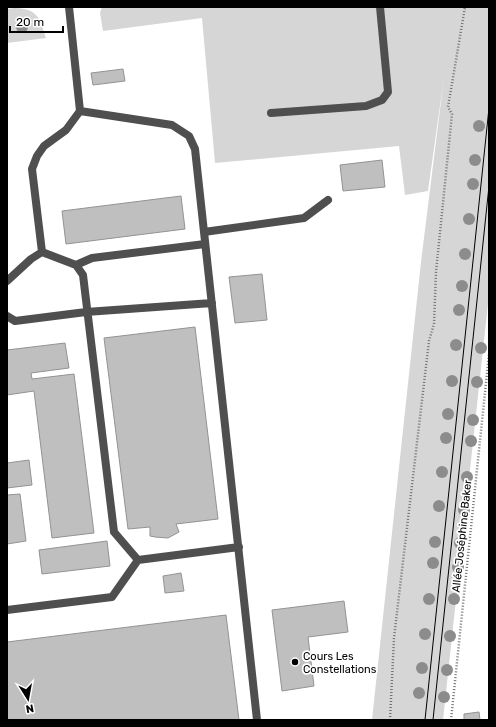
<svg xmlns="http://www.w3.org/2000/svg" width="496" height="727" font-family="Rubik,sans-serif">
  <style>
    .green { fill: #d6d6d6 }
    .building { fill: #bfbfbf; stroke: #939393 }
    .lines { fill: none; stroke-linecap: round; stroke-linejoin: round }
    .path { stroke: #717171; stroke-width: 2.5; stroke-dasharray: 1 2; stroke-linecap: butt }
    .service { stroke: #4f4f4f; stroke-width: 8 }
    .tram { stroke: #000; stroke-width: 1 }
    .tree { fill: #8c8c8c }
    .poi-dot { fill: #000; stroke: #fff; stroke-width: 1.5 }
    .labels { text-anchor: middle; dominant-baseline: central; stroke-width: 3.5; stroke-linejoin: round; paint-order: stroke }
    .street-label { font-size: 11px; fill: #000; stroke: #fff }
    .poi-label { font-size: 11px; fill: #000; stroke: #fff; text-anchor: start }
  </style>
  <rect width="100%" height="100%" fill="#fff"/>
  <path class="green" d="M102 7H489V294L443 720H372L421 262 444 77 428 191 405 195 399 146 215 163 202 18 103 31 100 13Z
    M15 8C38 9 40 18 46 38L7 43V9Z"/>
  <path class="building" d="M123 69 125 81 93 85 91 73Z
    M382 160 385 187 343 191 340 165Z
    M181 196 185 229 66 244 62 211Z
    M262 274 267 320 235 323 229 277Z
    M195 327 218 519 176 524 179 532 168 538 155 537 150 536V527L128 529 104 338Z
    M65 343 69 368 31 373 32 379 74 374 94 533 52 538 34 391 7 395V350Z
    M29 460 32 485 7 488V463Z
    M7 493V495L20 494 26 541 7 544Z
    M107 541 110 566 42 574 39 550Z
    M181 573 184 591 165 593 163 576Z
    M344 601 348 632 308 637 314 686 282 691 272 610Z
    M226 615 239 720H7V642Z
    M479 712 480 720H464V714Z"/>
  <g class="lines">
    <path class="path" d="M390 720 394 638 429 341 434 324 436 272 452 114 448 107 465 7
      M451 720 489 354"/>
    <path class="service" d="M69 7 80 111 66 130 44 146 37 156 32 169 42 252 76 265 83 275 114 532 138 560 239 547
      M80 111 172 125 189 136 195 149 257 720
      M271 113 366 106 382 100 388 92 380 7
      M204 232 304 218 328 200
      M76 265 92 258 205 244
      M7 281 31 259 42 252
      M7 316 15 321 86 312 212 303
      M7 610 112 597 138 560"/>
    <path class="tram" d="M425 720 489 108
      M433 720 489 186"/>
  </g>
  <g class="tree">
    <circle cx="22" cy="27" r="6"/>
    <circle cx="479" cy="126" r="6"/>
    <circle cx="475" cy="160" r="6"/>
    <circle cx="473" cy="184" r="6"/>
    <circle cx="469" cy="219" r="6"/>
    <circle cx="465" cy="254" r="6"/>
    <circle cx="462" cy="286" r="6"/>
    <circle cx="459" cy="310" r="6"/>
    <circle cx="456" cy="345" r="6"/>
    <circle cx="481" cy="348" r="6"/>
    <circle cx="452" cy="381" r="6"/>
    <circle cx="477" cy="382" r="6"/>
    <circle cx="448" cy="414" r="6"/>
    <circle cx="473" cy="420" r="6"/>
    <circle cx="446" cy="438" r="6"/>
    <circle cx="471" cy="441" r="6"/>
    <circle cx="442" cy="472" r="6"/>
    <circle cx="467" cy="477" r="6"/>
    <circle cx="439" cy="506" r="6"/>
    <circle cx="464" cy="510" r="6"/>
    <circle cx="435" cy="542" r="6"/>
    <circle cx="460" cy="543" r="6"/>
    <circle cx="433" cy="563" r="6"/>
    <circle cx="458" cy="567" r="6"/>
    <circle cx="429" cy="599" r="6"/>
    <circle cx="454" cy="599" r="6"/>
    <circle cx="425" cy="634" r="6"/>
    <circle cx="450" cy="636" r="6"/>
    <circle cx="422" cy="668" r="6"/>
    <circle cx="447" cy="670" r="6"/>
    <circle cx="419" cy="693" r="6"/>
    <circle cx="444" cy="697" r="6"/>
  </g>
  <circle class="poi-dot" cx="295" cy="662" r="4"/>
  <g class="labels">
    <g class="street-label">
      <text transform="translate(462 536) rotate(-84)">Allée Joséphine Baker</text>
    </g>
    <g class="poi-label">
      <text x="303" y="656">Cours Les<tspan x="303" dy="13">Constellations</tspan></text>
    </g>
  </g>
  <rect width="496" height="727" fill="none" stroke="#000000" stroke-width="16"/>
  <g transform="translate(28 699) rotate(169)" stroke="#ffffff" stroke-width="3" paint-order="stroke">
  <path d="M0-3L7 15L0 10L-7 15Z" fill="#000000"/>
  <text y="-6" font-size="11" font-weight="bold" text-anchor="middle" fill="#000000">N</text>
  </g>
  <path d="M10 26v6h53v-6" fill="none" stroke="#000000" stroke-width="2"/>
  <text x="16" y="26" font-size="12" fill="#000000" stroke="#ffffff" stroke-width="3" paint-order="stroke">20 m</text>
</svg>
